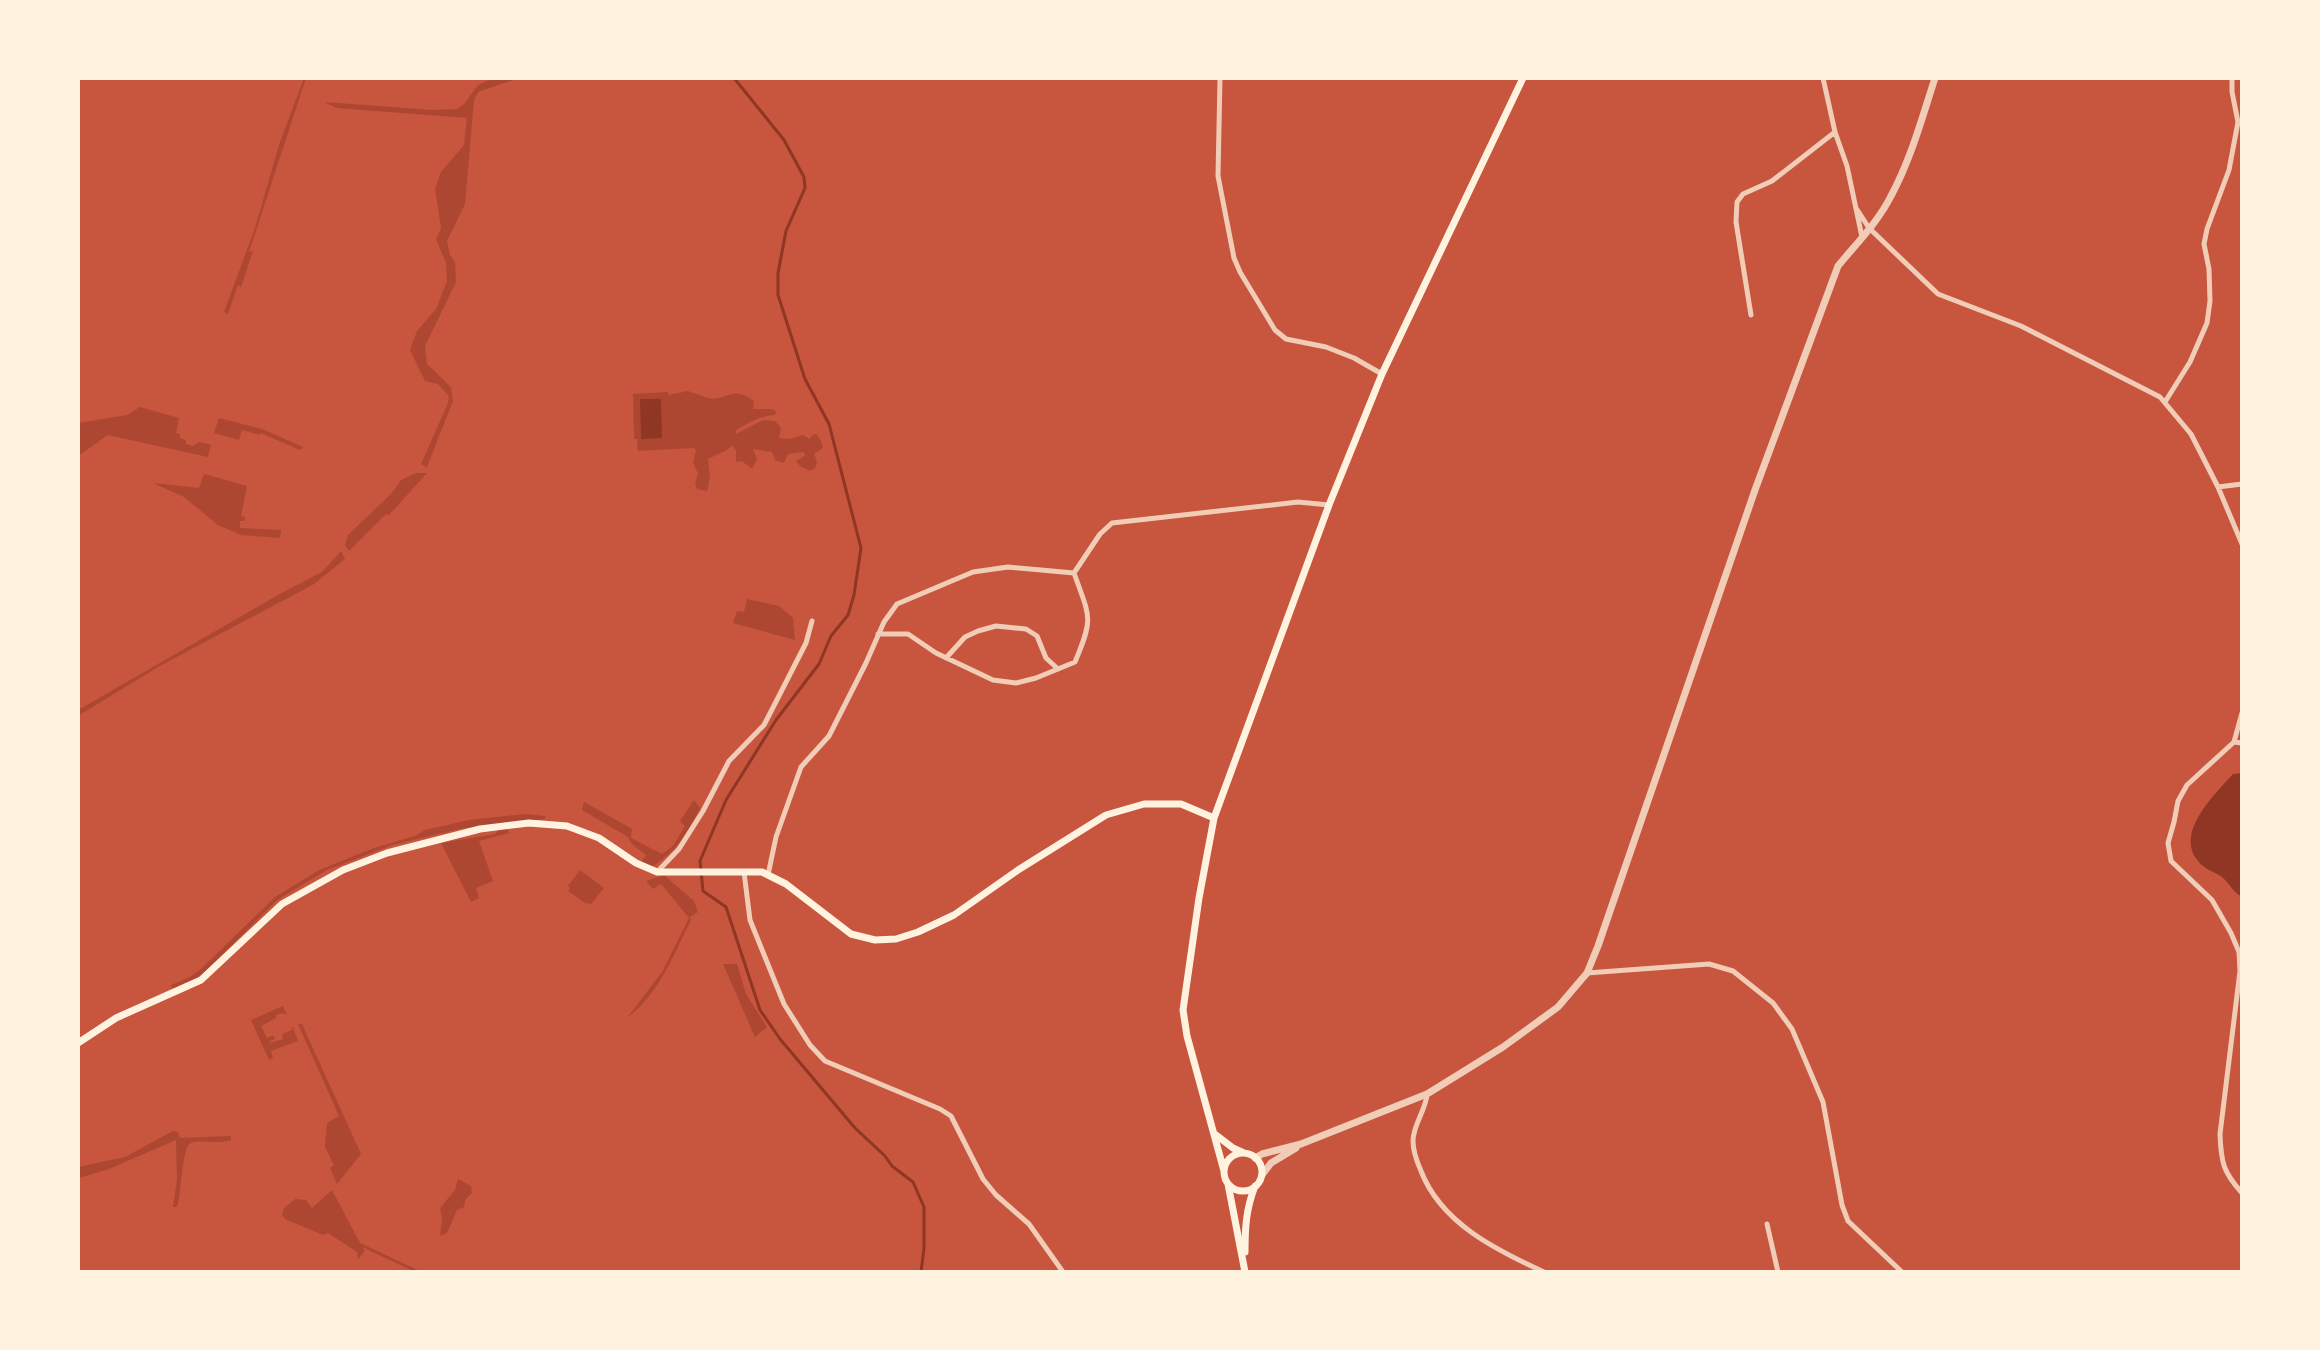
<svg xmlns="http://www.w3.org/2000/svg" width="2320" height="1350" font-family="'DM Sans',sans-serif">
  <style>
    .green { fill: #ae4732 }
    .water { fill: #8f3625 }
    .lines { fill: none; stroke-linecap: round; stroke-linejoin: round }
    .stream { stroke: #8f3625; stroke-width: 3 }
    .minor { stroke: #f1ccb7; stroke-width: 5 }
    .tertiary { stroke: #f1ccb7; stroke-width: 7 }
    .secondary { stroke: #fff3e0; stroke-width: 7 }
  </style>
  <rect width="100%" height="100%" fill="#c8553d"/>
  <path class="green" d="M304 78H306L249 252 253 251 241 287 238 285 228 314 224 312 254 231 280 142Z
    M493 78H519L478 92 474 100 465 204 447 241 450 255 455 262 456 282 425 346 427 364 451 387 453 401 427 467 421 464 448 403 449 396 438 384 425 381 410 350 417 331 436 309 447 281 446 263 436 239 441 228 435 189 441 172 464 145 467 118 337 108 324 102 432 110 457 109 464 104 478 85Z
    M688 391C695 393 701 396 708 398 728 402 730 384 754 401L753 409H772L776 411 775 415C759 416 750 422 736 430V434L763 420 775 421 781 428 779 438 790 439 803 435 810 439 812 435 816 434 821 441 823 448 814 454 817 461 815 468 810 471 800 466 796 461 805 456 804 452 788 454 784 463 775 460 772 452 753 449 757 460 752 469 742 461 736 462V451L732 445 727 450 708 459 710 477 707 491 697 489 695 483 698 473 693 463 696 450 694 448 638 451 637 439H634L633 394 668 392 669 395Z
    M140 407 179 418 176 433 180 434V438L186 440V444L193 446 199 442 211 445 208 457 108 435 78 456V423L127 415Z
    M219 418 262 429 303 447 300 450 261 433 260 435 242 430 239 440 214 433Z
    M416 473H427L389 515 386 514 349 551 345 545 348 535 392 493 401 480Z
    M204 474 247 486 241 516 245 517V521H240V528L281 530 280 538 241 535 218 525 184 497 153 483 199 488Z
    M341 551 345 559 314 584 158 667 78 716V710L278 595 322 572Z
    M747 599 779 606 793 618 795 640 733 623 737 611 744 612Z
    M694 800 700 808C687 834 676 851 652 867L641 863 646 855 631 843 628 837 582 810 584 802 632 829 631 838 662 854 673 846 685 826 680 821Z
    M525 814 545 816V819L464 828 392 845 327 870 277 900 204 973 193 981 173 989 171 985 190 977 201 969 275 897 319 870 374 848 415 836 425 830 469 820Z
    M507 828 509 833 479 841 493 881 476 888 479 898 471 902 441 843 495 834 498 830Z
    M580 870 604 888 591 904 585 903 568 891 570 888 568 886Z
    M664 875 694 901 698 912 690 917 691 920C674 954 659 994 627 1018L662 972 689 918 661 884 653 889 646 881Z
    M723 964H737L746 994 767 1027 755 1037Z
    M283 1006 287 1015 283 1013 276 1015V1018L261 1026 267 1038 273 1035 275 1039 270 1041V1043L283 1039 282 1034 292 1030V1026L298 1041 271 1051 273 1058 269 1060 251 1020Z
    M298 1024H302L361 1154 337 1184 330 1168 334 1165 325 1147 327 1123 339 1116Z
    M173 1131 178 1132 180 1138 231 1136V1140C218 1145 201 1139 191 1143 181 1148 182 1195 177 1207H173L177 1179 176 1140 109 1169 79 1178 78 1167 125 1157Z
    M458 1179 471 1186 472 1193 465 1200 464 1207 457 1210 447 1233 440 1236 442 1218 440 1208 455 1190Z
    M332 1190 360 1243 422 1272H415L362 1247 365 1251 358 1259 357 1252 328 1233 323 1235 285 1219 282 1214 284 1208 295 1199 306 1200 312 1208Z"/>
  <path class="water" d="M640 399H661L662 438 641 439Z
    M2242 773V897C2232 892 2229 881 2219 875 2212 871 2203 868 2198 861 2174 833 2215 794 2233 774Z"/>
  <g class="lines">
    <path class="stream" d="M734 78 784 140 804 177 805 188 786 231 778 273V295L805 379 829 424 861 548 854 595 848 615 831 636 819 664 776 720 726 800 700 861 703 891 726 907 760 1010 780 1039 855 1128 885 1156 892 1166 913 1182 924 1207V1248L921 1272"/>
    <path class="minor" d="M1220 78 1218 176 1234 258 1240 272 1275 330 1286 339 1326 347 1354 358 1382 374
      M1823 78 1835 132 1847 166 1862 237
      M1856 208 1869 228 1938 294 2021 326 2160 397 2191 434 2218 487 2242 544
      M1751 315 1736 222 1737 202 1743 194 1772 181 1835 132
      M2165 402 2190 362 2207 323 2210 301 2209 269 2204 244 2207 229 2229 170 2238 122 2232 92V78
      M2218 487 2242 484
      M878 634H908L936 653 993 680 1016 683 1036 678 1075 662C1094 617 1090 618 1074 573
      M946 658 965 637 978 631 996 626 1026 629 1037 636 1046 658 1058 669
      M2242 713 2234 742 2242 743
      M2234 742 2187 785 2178 801 2174 822 2168 843 2171 861 2212 900 2231 933 2239 952 2240 971 2220 1134C2221 1162 2223 1172 2242 1193
      M658 871 679 849 703 811 729 761 764 725 806 643 812 621
      M744 872 750 920 784 1004 810 1045 825 1061 940 1109 951 1116 983 1179 996 1195 1029 1224 1063 1272
      M768 875 776 837 801 767 829 736 866 663 884 622 897 604 973 572 1008 567 1074 573 1100 534 1112 523 1298 502 1329 505
      M1587 973 1709 964 1733 971 1773 1003 1792 1029 1823 1102 1842 1205 1848 1221 1902 1272
      M1427 1094C1426 1110 1413 1125 1413 1141 1413 1152 1417 1162 1421 1171 1441 1223 1496 1250 1544 1272
      M1767 1224 1778 1272"/>
    <path class="tertiary" d="M1255 1158 1262 1154 1301 1144 1427 1094 1503 1047 1558 1007 1587 973 1598 946 1755 490 1838 266C1856 244 1878 222 1891 196 1911 159 1922 118 1935 78
      M1262 1175 1271 1163 1296 1148"/>
    <path class="secondary" d="M78 1043 116 1018 201 980 282 904 343 870 387 853 480 829 529 823 567 826 599 838 636 863 657 872H762L786 884 851 934 875 940 896 939 918 932 954 915 1018 870 1106 815 1144 804H1181L1214 818
      M1216 1135 1233 1148 1244 1153
      M1224 1172a19 19 0 1 1 38 0a19 19 0 1 1-38 0Z
      M1224 1171 1187 1036 1183 1010 1199 898 1214 818 1329 505 1382 374 1523 78
      M1228 1184 1245 1272
      M1245 1252C1245 1228 1246 1209 1255 1186"/>
  </g>
  <rect width="2320" height="1350" fill="none" stroke="#fff3e0" stroke-width="160"/>
</svg>
